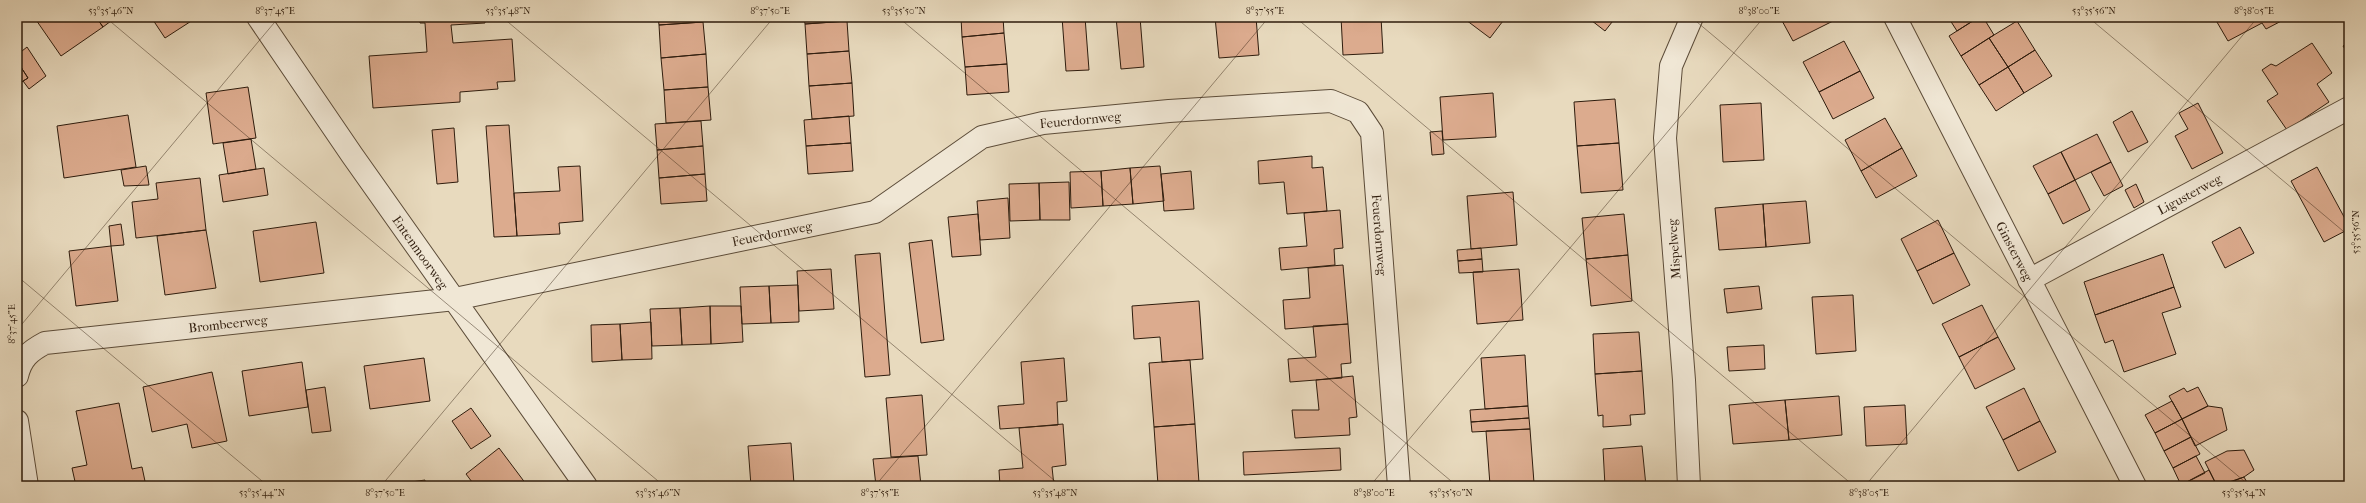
<svg xmlns="http://www.w3.org/2000/svg" width="2366" height="503" font-family="'IM FELL French Canon',serif">
  <style>
    .building { fill: #dcab8e; stroke: #2e1c0d }
    .lines { fill: none; stroke-linecap: round; stroke-linejoin: round }
    .street-casing { stroke: #5c4c39; stroke-width: 24 }
    .street { stroke: #f0e7d5; stroke-width: 22 }
    .ticks { fill: none; stroke: #2e1c0d; stroke-width: 1; stroke-opacity: 0.45 }
    .labels { text-anchor: middle; dominant-baseline: central; stroke-width: 4; stroke-linejoin: round; paint-order: stroke }
    .street-label { font-size: 13px; fill: #2e1c0d; stroke: #f0e7d5 }
    .neatline { fill: none; stroke: #2e1c0d; stroke-width: 1.5 }
    .ticks-label { font-size: 10px; text-anchor: middle; fill: #2e1c0d }
  </style>
  <rect width="100%" height="100%" fill="#e8dabe"/>
  <filter id="stains"><feTurbulence type="fractalNoise" baseFrequency=".005" numOctaves="4"/><feColorMatrix values="0 0 0 0 .2 0 0 0 0 .09 0 0 0 0 .02 0 0 0 .5 -.17"/></filter>
  <radialGradient id="worn" r=".72"><stop offset=".6" stop-color="#630" stop-opacity="0"/><stop offset="1" stop-color="#630" stop-opacity=".3"/></radialGradient>
  <path class="building" d="M34 17H96L103 27 61 56Z
    M96 17H114L115 18 103 27Z
    M151 17H196V18L165 38Z
    M419 17H485V23L451 25 453 43 512 39 515 81 497 82 498 89 460 92V102L373 108 369 56 427 52 425 23H420Z
    M658 17H703V22L659 25Z
    M804 17H847V21L805 24Z
    M961 17H1003L1004 33 962 37Z
    M1062 17H1085L1089 70 1066 71Z
    M1116 17H1140L1144 67 1121 69Z
    M1215 17H1256L1259 55 1219 58Z
    M1341 17H1381L1383 53 1343 55Z
    M1462 17H1506L1490 38Z
    M1587 17H1616L1605 31Z
    M1780 17H1834L1835 20 1793 41Z
    M1948 17H1979L1957 31Z
    M1979 17H1983L1994 35 1961 56 1949 36Z
    M2214 17H2289L2266 29 2262 23 2228 41Z
    M847 21 849 51 807 54 805 24Z
    M2017 21 2035 50 2008 67 1989 38Z
    M703 22 706 54 661 58 659 25Z
    M1004 33 1007 64 965 67 962 37Z
    M1989 38 2008 67 1979 85 1961 56Z
    M1844 41 1860 71 1819 92 1803 62Z
    M2349 41V55L2343 46Z
    M2312 43 2332 73 2317 84 2329 102 2287 130 2267 101 2278 94 2262 70 2271 64 2276 66Z
    M27 47 46 76 29 89 23 81 28 78 17 61V55Z
    M2035 50 2052 76 2024 93 2008 67Z
    M849 51 852 83 809 86 807 54Z
    M706 54 708 87 664 90 661 58Z
    M17 61 28 78 17 85Z
    M1007 64 1009 92 967 95 965 67Z
    M2008 67 2024 93 1996 111 1979 85Z
    M1860 71 1874 98 1833 119 1819 92Z
    M852 83 854 116 812 119 809 86Z
    M248 87 256 138 213 144 206 93Z
    M708 87 711 120 666 123 664 90Z
    M1493 93 1496 137 1443 140 1440 97Z
    M1615 99 1619 143 1577 146 1574 102Z
    M1761 103 1764 160 1723 162 1720 105Z
    M2198 103 2223 153 2192 169 2175 136 2188 129 2179 113Z
    M2132 111 2148 142 2128 152 2113 122Z
    M128 115 136 167 64 178 57 126Z
    M849 116 851 143 806 146 804 120Z
    M1885 118 1902 148 1861 171 1845 140Z
    M701 121 703 146 657 150 655 124Z
    M509 125 517 236 494 237 486 126Z
    M454 128 458 182 437 184 432 130Z
    M1442 131 1444 154 1432 155 1430 132Z
    M2097 134 2111 162 2075 180 2061 152Z
    M251 139 256 169 228 174 223 143Z
    M851 143 853 171 808 174 806 146Z
    M1619 143 1623 190 1581 193 1577 146Z
    M703 146 705 174 659 178 657 150Z
    M1902 148 1917 176 1876 198 1861 171Z
    M2061 152 2075 180 2048 194 2033 166Z
    M1312 156V168L1323 167 1327 211 1287 214 1284 182 1259 184 1258 161Z
    M2111 162 2123 186 2104 196 2091 172Z
    M146 166 149 185 124 186 121 170Z
    M580 166 583 221 559 223 560 234 517 236 514 193 560 191 558 167Z
    M1160 166 1164 201 1133 204 1130 168Z
    M2317 167 2349 226V229L2324 242 2291 181Z
    M264 168 268 195 223 202 219 175Z
    M1130 168 1133 204 1103 206 1101 171Z
    M1101 171 1103 206 1071 208 1070 172Z
    M1191 171 1194 209 1164 211 1161 174Z
    M705 174 707 201 661 204 659 178Z
    M200 178 206 230 136 238 132 202 158 199 156 183Z
    M2075 180 2090 210 2063 224 2048 194Z
    M1069 182 1070 220H1040L1039 183Z
    M1039 183 1040 220 1010 221 1009 184Z
    M2136 184 2144 202 2134 208 2125 190Z
    M1513 192 1517 245 1471 249 1467 196Z
    M1008 198 1010 238 980 240 977 201Z
    M1806 201 1810 243 1766 247 1763 204Z
    M1763 204 1766 247 1719 250 1715 208Z
    M1340 210 1343 248 1334 249 1335 265 1281 270 1279 248 1307 246 1304 213Z
    M978 214 981 255 952 257 948 217Z
    M1624 214 1628 255 1586 259 1582 218Z
    M1938 220 1954 253 1917 271 1901 239Z
    M316 222 324 273 260 282 253 231Z
    M121 224 124 245 111 246 109 226Z
    M2240 227 2254 253 2225 268 2212 242Z
    M206 230 216 288 165 295 157 236Z
    M932 240 944 340 921 343 909 243Z
    M111 246 118 301 76 306 69 251Z
    M1481 248 1482 259 1458 261 1457 250Z
    M880 253 890 375 865 377 855 255Z
    M1954 253 1970 285 1933 304 1917 271Z
    M2163 254 2174 287 2095 315 2084 282Z
    M1628 255 1632 301 1591 306 1586 259Z
    M1482 259 1483 272 1459 273 1458 261Z
    M1343 265 1348 324 1285 329 1283 300 1310 298 1308 268Z
    M831 269 834 309 799 311 797 271Z
    M1519 269 1523 320 1477 324 1473 272Z
    M798 285 799 322 771 323 769 286Z
    M769 286 771 323 742 324 740 287Z
    M1759 286 1762 309 1727 313 1724 289Z
    M2174 287 2181 307 2162 313 2176 354 2124 372 2113 340 2105 343 2095 315Z
    M1853 295 1856 351 1816 354 1812 297Z
    M1199 301 1203 359 1162 362 1160 337 1134 339 1132 306Z
    M1982 305 1998 337 1959 357 1942 324Z
    M710 306 711 344 682 345 680 308Z
    M710 306H741L743 342 711 344Z
    M680 308 682 345 652 346 650 309Z
    M651 322 652 359 622 360 620 324Z
    M620 324 622 360 592 362 591 325Z
    M1348 324 1351 363 1341 364 1342 378 1290 382 1288 359 1316 357 1313 326Z
    M1639 332 1642 371 1595 374 1593 334Z
    M1998 337 2015 369 1975 389 1959 357Z
    M1764 345 1765 369 1729 371 1727 347Z
    M1525 355 1528 406 1485 409 1481 358Z
    M424 358 430 401 370 409 364 366Z
    M1064 358 1067 401 1057 402 1058 425 1000 429 998 406 1024 404 1021 362Z
    M1190 360 1195 424 1154 427 1149 363Z
    M302 362 308 407 249 416 242 371Z
    M1642 371 1645 414 1630 415 1631 425 1603 427V415L1598 416 1595 374Z
    M212 372 227 441 192 448 187 424 152 432 143 387Z
    M1353 376 1357 417 1349 418 1350 435 1295 438 1292 410H1319L1316 380Z
    M325 387 331 431 312 433 306 390Z
    M2198 387 2208 406 2182 419 2169 396 2184 388 2187 392Z
    M2024 388 2040 421 2003 440 1986 407Z
    M922 395 927 455 891 457 886 398Z
    M1839 396 1842 435 1789 440 1785 400Z
    M1785 400 1789 440 1733 444 1729 405Z
    M2172 401 2182 419 2155 433 2145 415Z
    M119 403 132 469 142 467 146 486H76L72 468 87 465 76 411Z
    M1905 405 1907 444 1866 446 1864 407Z
    M1528 406 1529 418 1471 422 1470 410Z
    M2208 406 2222 408 2227 430 2195 446 2182 419Z
    M471 408 491 436 471 449 452 421Z
    M1529 418 1530 429 1472 432 1471 422Z
    M2182 419 2191 437 2164 451 2155 433Z
    M2040 421 2056 452 2018 471 2003 440Z
    M1063 424 1066 465 1052 467 1054 486H1000L999 470 1023 468 1019 428Z
    M1195 424 1199 483 1158 485 1154 427Z
    M1530 429 1534 483 1490 485 1486 431Z
    M2191 437 2200 454 2173 468 2164 451Z
    M791 443 794 484H788V486H751L748 446Z
    M1642 446 1646 486H1605L1603 449Z
    M499 448 526 484 524 486H475L466 474Z
    M1340 448 1341 470 1244 475 1243 452Z
    M2244 450 2254 470 2244 477 2217 486 2205 462 2227 451Z
    M918 456 921 486H876L873 459Z
    M2196 456 2205 473 2181 485 2173 468Z
    M2209 470 2217 486H2182L2181 485Z
    M2244 477 2249 486H2221Z
    M425 480V486H384Z
    M1199 483 1200 486 1158 485Z"/>
  <g class="lines">
    <defs>
      <g id="street">
        <path id="s1" d="M258 17 352 155 586 486"/>
        <path id="s2" d="M1895 17 2135 486"/>
        <path id="s3" d="M2029 280 2349 108"/>
        <path id="s4" d="M17 376C21 358 30 351 45 343L455 299 875 212 982 137 1043 123 1169 111 1331 101 1358 112 1372 133 1399 486"/>
        <path d="M17 421 27 486"/>
        <path d="M1689 486 1684 380 1665 138 1671 66 1692 17"/>
      </g>
    </defs>
    <use href="#street" class="street-casing"/>
    <use href="#street" class="street"/>
  </g>
  <path class="ticks" d="M105 17 664 486M502 17 1061 486M898 17 1457 486M1295 17 1854 486M1691 17 2250 486M2088 17 2349 236M17 276 268 486M17 330 279 17M381 486 774 17M875 486 1269 17M1370 486 1764 17M1865 486 2258 17"/>
  <g class="labels">
    <g class="street-label">
      <text stroke="none"><textPath href="#s4" startOffset="1117">Feuerdornweg</textPath></text>
      <text stroke="none"><textPath href="#s3" startOffset="182">Ligusterweg</textPath></text>
      <text stroke="none"><textPath href="#s4" startOffset="781">Feuerdornweg</textPath></text>
      <text stroke="none"><textPath href="#s4" startOffset="1525">Feuerdornweg</textPath></text>
      <text transform="translate(1674 249) rotate(-94)">Mispelweg</text>
      <text stroke="none"><textPath href="#s1" startOffset="286">Entenmoorweg</textPath></text>
      <text stroke="none"><textPath href="#s2" startOffset="263">Ginsterweg</textPath></text>
      <text stroke="none"><textPath href="#s4" startOffset="229">Brombeerweg</textPath></text>
    </g>
  </g>
  <rect width="2366" height="503" fill="none" stroke="#e8dabe" stroke-width="44"/>
  <rect x="22" y="22" width="2322" height="459" class="neatline"/>
  <g class="ticks-label">
    <text x="111" y="14">53°35'46"N</text>
    <text x="275" y="14">8°37'45"E</text>
    <text x="508" y="14">53°35'48"N</text>
    <text x="770" y="14">8°37'50"E</text>
    <text x="904" y="14">53°35'50"N</text>
    <text x="1265" y="14">8°37'55"E</text>
    <text x="1759" y="14">8°38'00"E</text>
    <text x="2094" y="14">53°35'56"N</text>
    <text x="2254" y="14">8°38'05"E</text>
    <text transform="translate(2355 232) rotate(-90)" y="4">53°35'56"N</text>
    <text transform="translate(11 324) rotate(-90)" y="4">8°37'45"E</text>
    <text x="262" y="496">53°35'44"N</text>
    <text x="385" y="496">8°37'50"E</text>
    <text x="658" y="496">53°35'46"N</text>
    <text x="880" y="496">8°37'55"E</text>
    <text x="1055" y="496">53°35'48"N</text>
    <text x="1374" y="496">8°38'00"E</text>
    <text x="1451" y="496">53°35'50"N</text>
    <text x="1869" y="496">8°38'05"E</text>
    <text x="2244" y="496">53°35'54"N</text>
  </g>
  <rect width="100%" height="100%" filter="url(#stains)"/>
  <rect width="100%" height="100%" fill="url(#worn)"/>
</svg>
